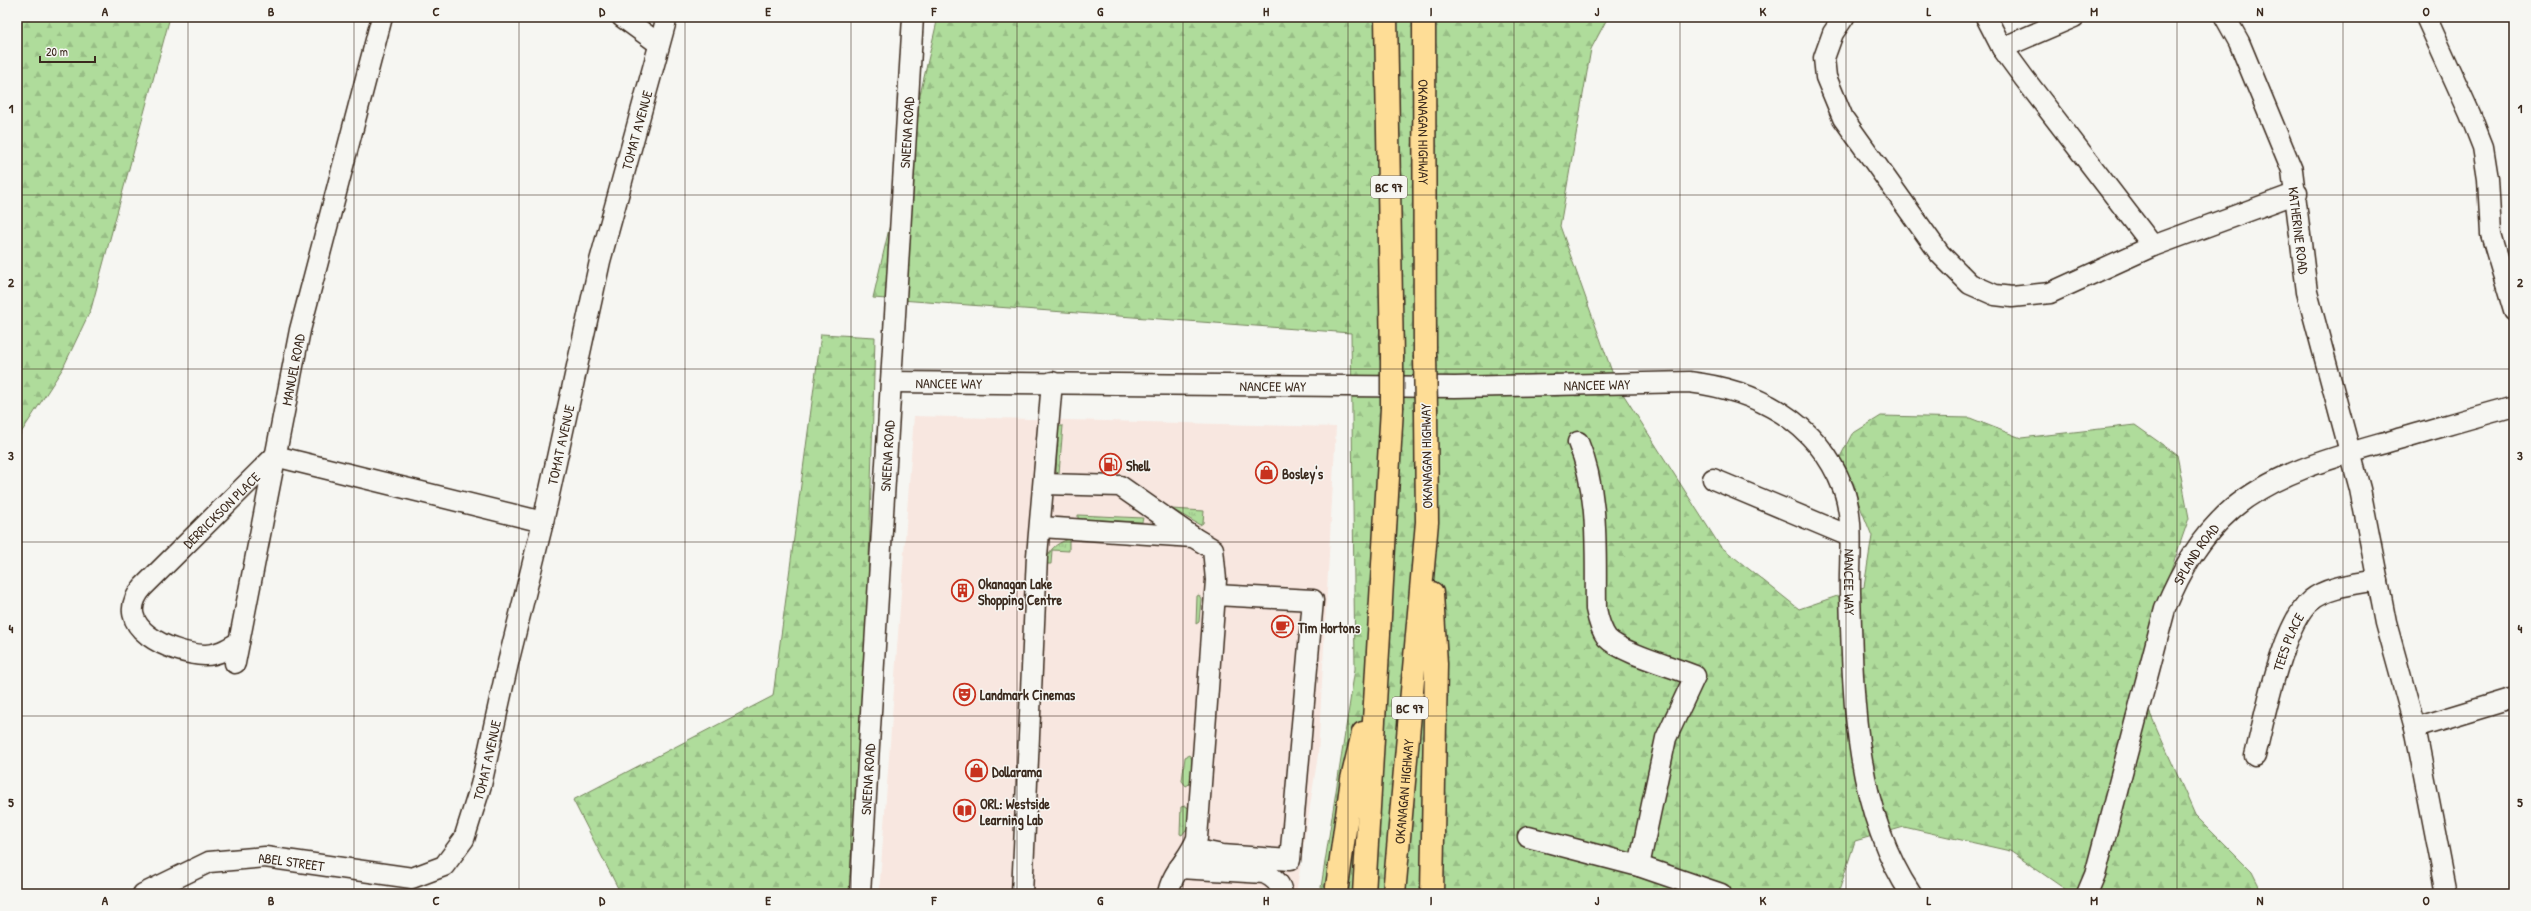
<svg xmlns="http://www.w3.org/2000/svg" width="2531" height="911" font-family="'Patrick Hand',sans-serif">
  <style>
    .built { fill: #f8e7e0 }
    .grass { fill: url(#grass-tufts); stroke: #75835c }
    .forest { fill: url(#forest-firs); stroke: #75835c }
    .lines { fill: none; stroke-linecap: round; stroke-linejoin: round }
    .minor-casing { stroke: #3b2a1e; stroke-width: 23 }
    .highway-casing { stroke: #3b2a1e; stroke-width: 25 }
    .minor { stroke: #f6f6f2; stroke-width: 20 }
    .highway { stroke: #fedd96; stroke-width: 22 }
    .highway-bridge-casing { stroke: #3b2a1e; stroke-width: 25; stroke-linecap: butt }
    .highway-bridge { stroke: #fedd96; stroke-width: 22 }
    .grid { fill: none; stroke: #3b2a1e; stroke-width: 1; stroke-opacity: 0.55 }
    .labels { text-anchor: middle; dominant-baseline: central; stroke-width: 3; stroke-linejoin: round; paint-order: stroke }
    .shield { fill: #f6f6f2; stroke: #73675e; stroke-width: 1 }
    .shield-label { font-size: 13px; font-weight: bold; fill: #3b2a1e }
    .street-label { font-size: 14px; fill: #3b2a1e; stroke: #f6f6f2 }
    .poi-label { font-size: 14px; font-weight: bold; fill: #3b2a1e; stroke: #f6f6f2; text-anchor: start }
    .neatline { fill: none; stroke: #3b2a1e; stroke-width: 1.5 }
    .grid-label { font-size: 13px; text-anchor: middle; font-weight: bold; fill: #3b2a1e }
  </style>
  <defs>
    <pattern id="grass-tufts" width="24" height="20" patternUnits="userSpaceOnUse"><rect width="24" height="20" fill="#afdc9b"/><path d="M3 7l-1-3M5 7V3M7 7l1-3M15 17l-1-3M17 17v-4M19 17l1-3" fill="none" stroke="#97bd85"/></pattern>
    <pattern id="forest-firs" width="22" height="20" patternUnits="userSpaceOnUse"><rect width="22" height="20" fill="#afdc9b"/><path d="M5 1l3.5 6h-7zM16 11l3.5 6h-7z" fill="#97bd85"/></pattern>
  </defs>
  <rect width="100%" height="100%" fill="#f6f6f2"/>
  <filter id="ink" filterUnits="userSpaceOnUse"><feTurbulence type="fractalNoise" baseFrequency=".025" numOctaves="2"/><feDisplacementMap in="SourceGraphic" scale="8" xChannelSelector="R" yChannelSelector="G"/><feConvolveMatrix kernelMatrix="1 2 1 2 8 2 1 2 1" color-interpolation-filters="sRGB"/></filter>
  <g filter="url(#ink)">
    <path class="built" d="M914 416 1336 427 1318 755 1296 894H879Z"/>
    <path class="grass" d="M1058 426H1063L1059 473 1056 472Z
      M1172 509 1204 511 1203 523 1200 525Z
      M1078 515 1143 518 1142 522 1078 519Z
      M1069 539V551L1052 550 1051 564H1045C1049 549 1055 544 1069 539Z
      M1199 595 1201 599 1199 622 1196 624 1197 596Z
      M1189 755 1192 759 1191 783 1186 786 1182 781 1185 757Z
      M1185 806 1189 808 1188 827 1182 835 1180 834 1181 807Z"/>
    <path class="forest" d="M17 17H170L91 309 63 368 17 439Z
      M938 17H1608L1591 49 1560 226 1616 383 1720 546 1799 609 1864 587 1872 536 1840 457 1852 434 1881 416 1970 418 2021 438 2135 425 2177 455 2189 518 2149 632V711L2195 815 2252 872 2263 894H2072L2010 851 1904 827 1855 841 1838 894H1320L1355 669 1351 333 873 298Z
      M821 334 875 337 860 894H621L573 800 773 696Z"/>
    <g class="lines">
      <defs>
        <g id="minor">
          <path d="M622 17 659 44"/>
          <path d="M1844 17 1833 33 1824 58 1826 77 1843 118 1940 254 1970 284 1995 295 2012 297 2050 293 2153 246 2297 193"/>
          <path d="M1986 17 2002 48 2024 78 2153 246"/>
          <path id="s1" d="M2225 17 2239 42 2292 170 2307 292 2360 489 2386 623 2415 728 2447 894"/>
          <path d="M2426 17 2470 114 2483 147 2488 179 2491 234 2514 311"/>
          <path d="M2002 48 2074 17"/>
          <path id="s2" d="M891 382 1455 387 1689 382C1756 390 1817 421 1843 488 1855 519 1849 560 1850 592 1853 693 1853 807 1911 894"/>
          <path d="M1578 442C1600 494 1595 554 1596 609 1598 619 1601 630 1607 638 1621 653 1674 667 1695 676L1666 738 1639 866"/>
          <path d="M275 456 543 522"/>
          <path d="M1713 479 1849 536"/>
          <path d="M1044 484 1120 486 1193 537"/>
          <path d="M1041 527 1193 537 1213 549 1216 580 1197 838C1190 858 1171 873 1168 894"/>
          <path id="s3" d="M239 642C229 648 218 655 205 655 172 654 108 627 143 587L275 456"/>
          <path id="s4" d="M235 663 300 330 382 17"/>
          <path d="M2415 728 2514 698"/>
          <path id="s5" d="M2255 756C2265 717 2282 624 2311 600 2327 586 2357 584 2378 580"/>
          <path d="M1528 837 1639 866 1721 894"/>
          <path d="M1193 849 1222 855 1290 860 1313 600 1215 595"/>
          <path d="M1179 868 1264 873C1273 877 1281 883 1282 894"/>
          <path id="s6" d="M143 894 209 862 265 857 412 878 444 866 464 839 481 785 508 663 543 522 600 261 667 17"/>
          <path id="s7" d="M860 894 913 17"/>
          <path d="M1022 894 1037 556 1052 382"/>
          <path id="s8" d="M2087 894 2095 875 2165 609C2181 570 2200 537 2232 509 2277 471 2339 456 2395 440 2434 429 2474 417 2514 406"/>
        </g>
        <g id="highway">
          <path d="M1386 17 1392 357"/>
          <path id="s9" d="M1424 17 1425 356"/>
          <path d="M1432 593 1436 664 1432 894"/>
          <path d="M1336 894 1352 779 1363 733"/>
          <path d="M1364 894 1392 408"/>
          <path id="s10" d="M1394 894 1427 522 1426 410"/>
        </g>
      </defs>
      <use href="#minor" class="minor-casing"/>
      <use href="#highway" class="highway-casing"/>
      <use href="#minor" class="minor"/>
      <use href="#highway" class="highway"/>
      <defs>
        <path id="highway-bridge" d="M1425 356 1426 410
          M1392 408V357"/>
      </defs>
      <use href="#highway-bridge" class="highway-bridge-casing"/>
      <use href="#highway-bridge" class="highway-bridge"/>
    </g>
  </g>
  <path class="grid" d="M188 17V894M354 17V894M519 17V894M685 17V894M851 17V894M1017 17V894M1183 17V894M1348 17V894M1514 17V894M1680 17V894M1846 17V894M2012 17V894M2177 17V894M2343 17V894M17 195H2514M17 369H2514M17 542H2514M17 716H2514"/>
  <defs>
    <symbol id="fuel-ring" viewBox="-11 -11 22 22"><circle r="9.5" fill="#f6f6f2" stroke="#c8321e" stroke-width="1.5"/><path d="M-5.5-6h7V0h2V4h1.3V-2.5L3-4.5l.8-.8L6-3V5H2.5V1h-1V6h-7ZM-4.2-4.7v3.2H.2V-4.7Z" fill="#c8321e"/></symbol>
    <symbol id="shop-ring" viewBox="-11 -11 22 22"><circle r="9.5" fill="#f6f6f2" stroke="#c8321e" stroke-width="1.5"/><path d="M-5-2.5h2.3a2.7 3.5 0 0 1 5.4 0H5L5.5 6h-11ZM-1.5-2.5h3a1.5 2.3 0 0 0-3 0Z" fill="#c8321e"/></symbol>
    <symbol id="building-ring" viewBox="-11 -11 22 22"><circle r="9.5" fill="#f6f6f2" stroke="#c8321e" stroke-width="1.5"/><path d="M-4-6H4V6H1V3H-1V6H-4ZM-2.5-4.3h1.7v1.8h-1.7ZM.8-4.3h1.7v1.8H.8ZM-2.5-1h1.7V.8h-1.7ZM.8-1h1.7V.8H.8Z" fill="#c8321e"/></symbol>
    <symbol id="cafe-ring" viewBox="-11 -11 22 22"><circle r="9.5" fill="#f6f6f2" stroke="#c8321e" stroke-width="1.5"/><path d="M-5.5-4.5H6V0H3Q3 3.5 0 3.5H-2.5Q-5.5 3.5-5.5 0ZM3-3.2v2h1.7v-2ZM-6 4.5H4V6H-6Z" fill="#c8321e"/></symbol>
    <symbol id="theatre-ring" viewBox="-11 -11 22 22"><circle r="9.5" fill="#f6f6f2" stroke="#c8321e" stroke-width="1.5"/><path d="M-5-5.5Q0-4 5-5.5V0Q5 5 0 6Q-5 5-5 0ZM-3.3-2.5H-1v1.5H-3.3ZM1-2.5H3.3v1.5H1ZM-2.8 1Q0 5.5 2.8 1Z" fill="#c8321e"/></symbol>
    <symbol id="library-ring" viewBox="-11 -11 22 22"><circle r="9.5" fill="#f6f6f2" stroke="#c8321e" stroke-width="1.5"/><path d="M-6-4Q-3-5.5-.7-3.5V5Q-3 3-6 4ZM6-4Q3-5.5 .7-3.5V5Q3 3 6 4Z" fill="#c8321e"/></symbol>
  </defs>
  <g fill-rule="evenodd">
    <use href="#fuel-ring" x="1098" y="452" width="25" height="25"/>
    <use href="#shop-ring" x="1254" y="460" width="25" height="25"/>
    <use href="#building-ring" x="950" y="578" width="25" height="25"/>
    <use href="#cafe-ring" x="1270" y="614" width="25" height="25"/>
    <use href="#theatre-ring" x="952" y="682" width="25" height="25"/>
    <use href="#shop-ring" x="964" y="758" width="25" height="25"/>
    <use href="#library-ring" x="952" y="798" width="25" height="25"/>
  </g>
  <g class="labels">
    <g class="shield">
      <rect x="1371" y="176" width="36" height="22" rx="3"/>
      <rect x="1392" y="697" width="36" height="22" rx="3"/>
    </g>
    <g class="shield-label">
      <text x="1389" y="187">BC 97</text>
      <text x="1410" y="708">BC 97</text>
    </g>
    <g class="street-label">
      <text stroke="none"><textPath href="#s6" startOffset="1076">TOMAT AVENUE</textPath></text>
      <text stroke="none"><textPath href="#s7" startOffset="763">SNEENA ROAD</textPath></text>
      <text stroke="none"><textPath href="#s9" startOffset="115">OKANAGAN HIGHWAY</textPath></text>
      <text stroke="none"><textPath href="#s1" startOffset="228">KATHERINE ROAD</textPath></text>
      <text stroke="none"><textPath href="#s4" startOffset="299">MANUEL ROAD</textPath></text>
      <text stroke="none"><textPath href="#s2" startOffset="58">NANCEE WAY</textPath></text>
      <text stroke="none"><textPath href="#s2" startOffset="706">NANCEE WAY</textPath></text>
      <text stroke="none"><textPath href="#s2" startOffset="382">NANCEE WAY</textPath></text>
      <text stroke="none"><textPath href="#s6" startOffset="752">TOMAT AVENUE</textPath></text>
      <text stroke="none"><textPath href="#s7" startOffset="439">SNEENA ROAD</textPath></text>
      <text transform="translate(1426 456) rotate(-91)">OKANAGAN HIGHWAY</text>
      <text stroke="none"><textPath href="#s3" startOffset="264">DERRICKSON PLACE</textPath></text>
      <text stroke="none"><textPath href="#s8" startOffset="359">SPLAND ROAD</textPath></text>
      <text stroke="none"><textPath href="#s2" startOffset="1090">NANCEE WAY</textPath></text>
      <text stroke="none"><textPath href="#s5" startOffset="119">TEES PLACE</textPath></text>
      <text stroke="none"><textPath href="#s6" startOffset="428">TOMAT AVENUE</textPath></text>
      <text stroke="none"><textPath href="#s7" startOffset="115">SNEENA ROAD</textPath></text>
      <text stroke="none"><textPath href="#s10" startOffset="103">OKANAGAN HIGHWAY</textPath></text>
      <text stroke="none"><textPath href="#s6" startOffset="156">ABEL STREET</textPath></text>
    </g>
    <g class="poi-label">
      <text x="1126" y="465">Shell</text>
      <text x="1282" y="473">Bosley's</text>
      <text x="978" y="583">Okanagan Lake<tspan x="978" dy="16">Shopping Centre</tspan></text>
      <text x="1298" y="627">Tim Hortons</text>
      <text x="980" y="694">Landmark Cinemas</text>
      <text x="992" y="771">Dollarama</text>
      <text x="980" y="803">ORL: Westside<tspan x="980" dy="16">Learning Lab</tspan></text>
    </g>
  </g>
  <rect width="2531" height="911" fill="none" stroke="#f6f6f2" stroke-width="44"/>
  <path d="M40 56v6h55v-6" fill="none" stroke="#3b2a1e" stroke-width="2"/>
  <text x="46" y="56" font-size="12" fill="#3b2a1e" stroke="#f6f6f2" stroke-width="3" paint-order="stroke">20 m</text>
  <rect x="22" y="22" width="2487" height="867" class="neatline"/>
  <g class="grid-label">
    <text x="105" y="16">A</text>
    <text x="271" y="16">B</text>
    <text x="436" y="16">C</text>
    <text x="602" y="16">D</text>
    <text x="768" y="16">E</text>
    <text x="934" y="16">F</text>
    <text x="1100" y="16">G</text>
    <text x="1266" y="16">H</text>
    <text x="1431" y="16">I</text>
    <text x="1597" y="16">J</text>
    <text x="1763" y="16">K</text>
    <text x="1929" y="16">L</text>
    <text x="2094" y="16">M</text>
    <text x="2260" y="16">N</text>
    <text x="2426" y="16">O</text>
    <text x="11" y="113">1</text>
    <text x="2520" y="113">1</text>
    <text x="11" y="287">2</text>
    <text x="2520" y="287">2</text>
    <text x="11" y="460">3</text>
    <text x="2520" y="460">3</text>
    <text x="11" y="633">4</text>
    <text x="2520" y="633">4</text>
    <text x="11" y="807">5</text>
    <text x="2520" y="807">5</text>
    <text x="105" y="905">A</text>
    <text x="271" y="905">B</text>
    <text x="436" y="905">C</text>
    <text x="602" y="905">D</text>
    <text x="768" y="905">E</text>
    <text x="934" y="905">F</text>
    <text x="1100" y="905">G</text>
    <text x="1266" y="905">H</text>
    <text x="1431" y="905">I</text>
    <text x="1597" y="905">J</text>
    <text x="1763" y="905">K</text>
    <text x="1929" y="905">L</text>
    <text x="2094" y="905">M</text>
    <text x="2260" y="905">N</text>
    <text x="2426" y="905">O</text>
  </g>
</svg>
